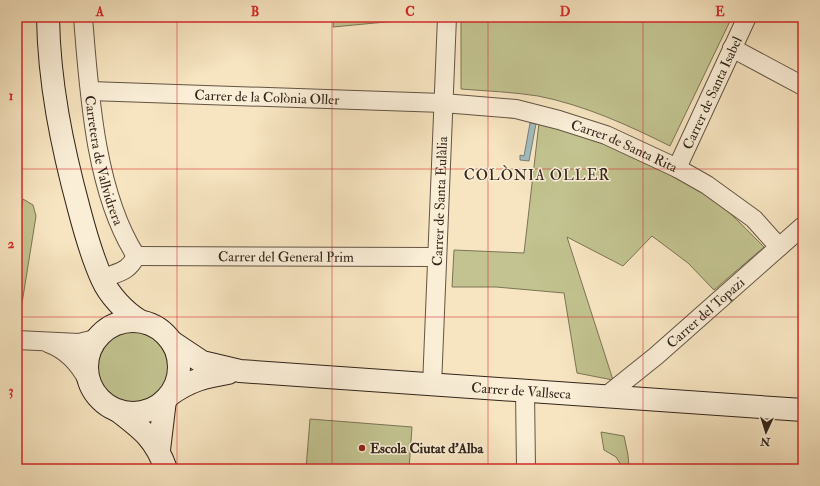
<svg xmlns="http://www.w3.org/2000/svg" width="820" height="486" font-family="'IM FELL Double Pica',serif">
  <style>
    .green { fill: #c2c390; stroke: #7a7455 }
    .water { fill: #a2bcbe; stroke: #757f7c }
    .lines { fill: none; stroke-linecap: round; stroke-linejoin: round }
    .street-casing { stroke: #635444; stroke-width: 20 }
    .secondary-casing { stroke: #32241a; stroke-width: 24 }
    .street { stroke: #faeed7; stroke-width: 18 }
    .secondary { stroke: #faeed7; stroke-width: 22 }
    .grid { fill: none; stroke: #d62828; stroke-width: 1; stroke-opacity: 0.55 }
    .poi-dot { fill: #8f2418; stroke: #faeed7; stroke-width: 1.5 }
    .labels { text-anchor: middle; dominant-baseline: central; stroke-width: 3; stroke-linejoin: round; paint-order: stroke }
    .street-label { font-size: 14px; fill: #32241a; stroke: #faeed7 }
    .poi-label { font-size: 14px; font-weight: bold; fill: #32241a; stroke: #faeed7; text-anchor: start }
    .neighbourhood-label { font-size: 15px; letter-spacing: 1px; fill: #32241a; stroke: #faeed7 }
    .neatline { fill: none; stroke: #d62828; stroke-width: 1.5 }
    .grid-label { font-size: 13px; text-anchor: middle; font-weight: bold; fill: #d62828 }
  </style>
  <rect width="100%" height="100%" fill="#f7e5c1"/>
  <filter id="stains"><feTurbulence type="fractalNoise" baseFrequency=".005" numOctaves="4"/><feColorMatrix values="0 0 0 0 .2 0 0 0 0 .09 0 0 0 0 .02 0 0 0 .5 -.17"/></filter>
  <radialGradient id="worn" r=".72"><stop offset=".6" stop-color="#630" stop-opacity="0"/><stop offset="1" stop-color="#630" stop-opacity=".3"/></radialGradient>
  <path class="green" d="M91 17H215L91 20Z
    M334 17H438L333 27Z
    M461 17H732L670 146C628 125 584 105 538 96 513 92 486 91 461 89Z
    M539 123C589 138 641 153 686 179 716 197 740 223 764 247L714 290 688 263 652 236 623 266 567 237 613 380 577 373 564 293 496 287H452L454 250 524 253Z
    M23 199 33 205 36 216 19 322H17V239Z
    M98 367a35 35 0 1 1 70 0a35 35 0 1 1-70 0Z
    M310 419 412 427 409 469H306Z
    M601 432 624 436 628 455 629 469H620L621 465 616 457 604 450Z"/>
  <path class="water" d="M530 123 536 124 529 161 520 160V155L524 156Z"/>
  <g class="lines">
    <defs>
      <g id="street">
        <path id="s1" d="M83 17C89 92 95 192 136 256"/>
        <path d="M732 48 803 86"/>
        <path id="s2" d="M90 91 443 103 516 109 559 120 606 135 677 168 707 185 754 219 779 247"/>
        <path id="s3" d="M677 168 747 17"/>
        <path id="s4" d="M136 256 437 257"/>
        <path d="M102 279C117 272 128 273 136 256"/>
        <path d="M17 340 79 343 95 339"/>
        <path d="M48 343C67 350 79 363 88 381"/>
        <path id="s5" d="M432 386 447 17"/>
        <path d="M525 391 526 469"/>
        <path id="s6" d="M606 396 656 356 803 226"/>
      </g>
      <g id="secondary">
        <path d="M48 17C49 83 62 146 79 209 85 232 92 257 102 279 109 295 125 312 140 321"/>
        <circle cx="133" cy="367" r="46"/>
        <path id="s7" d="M172 342 202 362 240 371 803 410"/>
        <path d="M171 394C191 380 205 377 228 373"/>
        <path d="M118 411C143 430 155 439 166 469"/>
        <path d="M159 450 165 400"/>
      </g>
    </defs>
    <use href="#street" class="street-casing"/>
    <use href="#secondary" class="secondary-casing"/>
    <use href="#street" class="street"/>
    <use href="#secondary" class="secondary"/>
  </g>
  <path class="grid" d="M177 17V469M332 17V469M488 17V469M643 17V469M17 169H803M17 317H803"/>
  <circle class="poi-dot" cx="362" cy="448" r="4"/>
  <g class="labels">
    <g class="street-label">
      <text stroke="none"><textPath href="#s3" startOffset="83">Carrer de Santa Isabel</textPath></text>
      <text stroke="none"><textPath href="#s2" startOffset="177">Carrer de la Colònia Oller</textPath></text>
      <text stroke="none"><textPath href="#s2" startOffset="541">Carrer de Santa Rita</textPath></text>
      <text stroke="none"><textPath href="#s1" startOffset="145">Carretera de Vallvidrera</textPath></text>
      <text stroke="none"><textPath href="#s5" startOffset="185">Carrer de Santa Eulàlia</textPath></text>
      <text stroke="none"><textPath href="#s4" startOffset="150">Carrer del General Prim</textPath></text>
      <text stroke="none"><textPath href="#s6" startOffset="130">Carrer del Topazi</textPath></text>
      <text stroke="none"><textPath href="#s7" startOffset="357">Carrer de Vallseca</textPath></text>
    </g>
    <g class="poi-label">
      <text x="370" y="448">Escola Ciutat d'Alba</text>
    </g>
    <g class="neighbourhood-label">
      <text x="537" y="175">COLÒNIA OLLER</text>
    </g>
  </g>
  <rect width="820" height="486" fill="none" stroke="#f7e5c1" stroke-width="44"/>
  <g transform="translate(766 432) rotate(184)" stroke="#faeed7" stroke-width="3" paint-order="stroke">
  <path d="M0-3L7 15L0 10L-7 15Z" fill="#32241a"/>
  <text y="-6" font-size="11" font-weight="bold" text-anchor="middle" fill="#32241a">N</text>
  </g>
  <rect x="22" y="22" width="776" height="442" class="neatline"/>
  <g class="grid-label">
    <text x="100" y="16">A</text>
    <text x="255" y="16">B</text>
    <text x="410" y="16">C</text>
    <text x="565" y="16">D</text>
    <text x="720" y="16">E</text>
    <text x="11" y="100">1</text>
    <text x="11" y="248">2</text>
    <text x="11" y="395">3</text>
  </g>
  <rect width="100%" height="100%" filter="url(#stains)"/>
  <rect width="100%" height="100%" fill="url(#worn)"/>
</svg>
